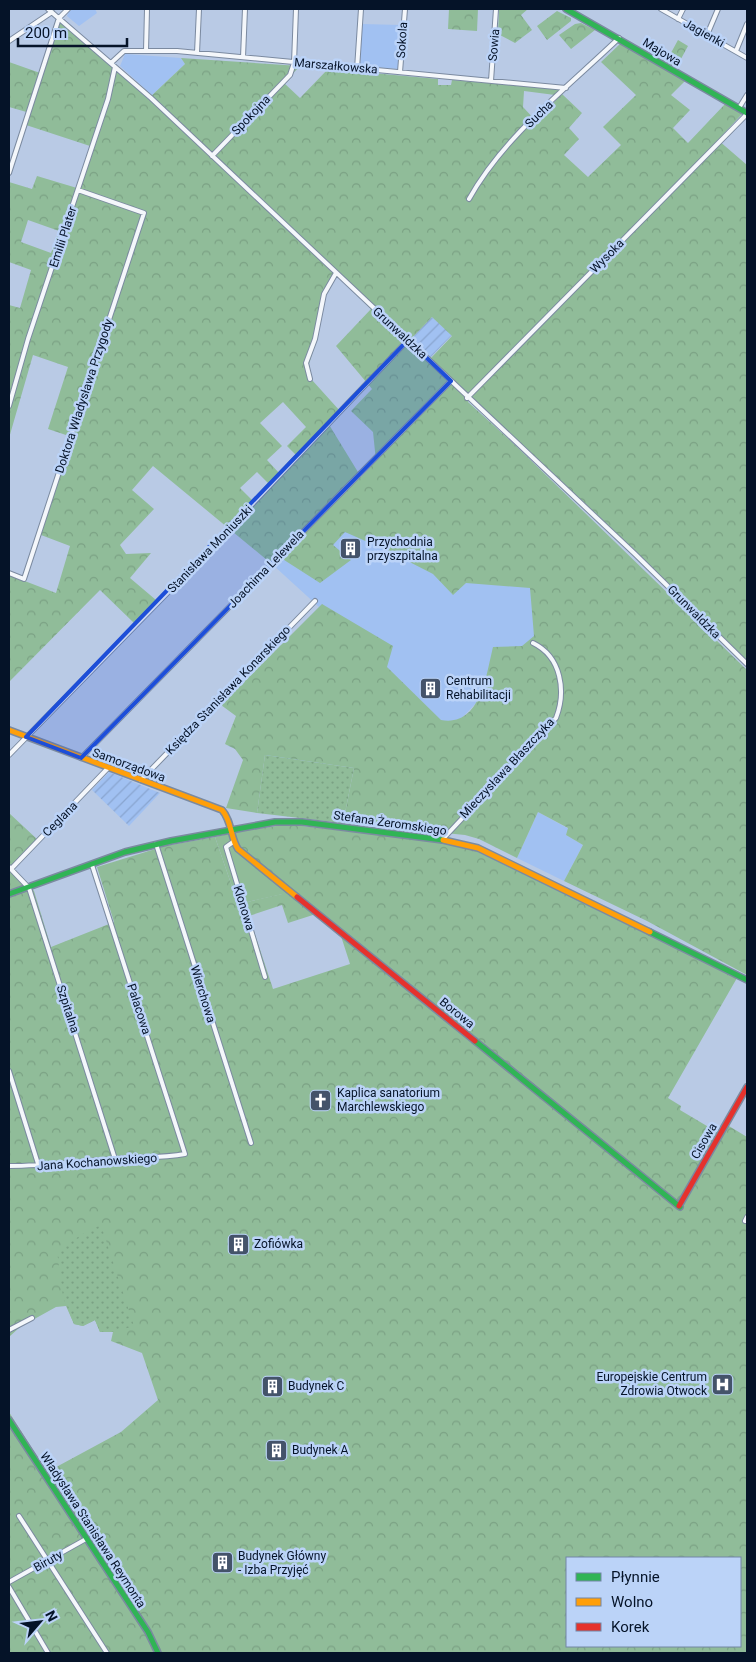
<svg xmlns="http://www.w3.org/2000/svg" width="756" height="1662" font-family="Roboto,sans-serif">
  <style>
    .built { fill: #a1c1f2 }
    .industrial { fill: url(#industrial-furrows) }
    .grass { fill: #90bc99 }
    .forest { fill: url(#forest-crowns); fill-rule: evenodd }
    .garden { fill: url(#garden-dots) }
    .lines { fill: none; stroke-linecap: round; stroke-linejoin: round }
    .street-casing { stroke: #7b8aa0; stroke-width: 6 }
    .fast-casing { stroke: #7b8aa0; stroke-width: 8 }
    .slow-casing { stroke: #7b8aa0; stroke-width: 8 }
    .jam-casing { stroke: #7b8aa0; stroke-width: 8 }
    .street { stroke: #f4f7fb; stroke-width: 4 }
    .fast { stroke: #30b455; stroke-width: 5 }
    .slow { stroke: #ff9f0a; stroke-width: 5 }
    .jam { stroke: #e5322d; stroke-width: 5 }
    .marked { fill: #1d4ed8; fill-opacity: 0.2; stroke: #1d4ed8; stroke-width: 4; stroke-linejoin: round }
    .labels { text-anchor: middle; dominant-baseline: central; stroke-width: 5; stroke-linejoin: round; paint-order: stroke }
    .street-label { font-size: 12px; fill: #051328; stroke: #bbd3f8 }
    .poi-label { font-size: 12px; fill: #051328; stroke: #bbd3f8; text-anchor: start }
  </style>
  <defs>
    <pattern id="industrial-furrows" width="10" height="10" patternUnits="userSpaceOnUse" patternTransform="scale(1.25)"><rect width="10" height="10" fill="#a1c1f2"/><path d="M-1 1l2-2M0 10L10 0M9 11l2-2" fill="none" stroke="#89a5d0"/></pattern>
    <pattern id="forest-crowns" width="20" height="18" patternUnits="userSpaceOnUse" patternTransform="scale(1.25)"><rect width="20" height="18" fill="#90bc99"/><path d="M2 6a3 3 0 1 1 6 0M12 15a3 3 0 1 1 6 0" fill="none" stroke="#7ba184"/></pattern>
    <pattern id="garden-dots" width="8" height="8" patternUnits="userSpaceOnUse" patternTransform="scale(1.25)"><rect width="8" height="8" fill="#90bc99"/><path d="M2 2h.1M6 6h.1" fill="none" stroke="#7ba184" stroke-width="1.8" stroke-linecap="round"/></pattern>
  </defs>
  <rect width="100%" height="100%" fill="#b9cae5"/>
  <path class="built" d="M74 9H95L97 13 79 26 67 16 69 11Z
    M362 24 401 25 399 69 360 66Z
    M125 54 181 58 185 64 152 95 120 66Z
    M353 485 581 594 407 775 246 753 228 746 239 715 226 703 319 607 273 565Z
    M538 812 569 829 566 835 583 845 564 881 517 858Z"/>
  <path class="industrial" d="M432 317 452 335 429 359 410 340Z
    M109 772 160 793 129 826 92 790Z"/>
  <path class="grass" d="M242 831V847L289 886 283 894 238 904 215 837Z"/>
  <path class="forest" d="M449 9H478L477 31 448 29Z
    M499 9H528L521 15 532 30 515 43 498 34Z
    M557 11 571 18V21L547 40 537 26Z
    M61 20 148 99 185 64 181 58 300 66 284 83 300 98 328 69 438 79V85H451L452 80 561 89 555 95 524 91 523 107 536 121 562 94 582 113 569 128 579 139 564 155 588 177 621 145 603 127 636 95 601 62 621 43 685 81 671 95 690 110 673 128 688 143 725 104 742 114 718 140 747 165V661L637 554 470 399 468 402 514 444 747 670V975L647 921 564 881 583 845 566 835 568 828 538 812 517 858 479 839 465 835 343 823 354 768 265 755 257 813 226 808 243 760 235 749 225 744 236 716 221 705 322 604 393 646 387 667 441 720C481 727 486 675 493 647L522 646 534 636 530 588 466 583 453 595 433 574 388 551 345 532 333 545 351 560 320 583 281 558 273 565 153 466 132 490 154 509 120 545 126 554 151 553 130 578 156 600 134 623 100 590 9 682V575L56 593 70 546 41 535 72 437 48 429 68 367 33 355 9 438V305L20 308 31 270 9 262V182L32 189 37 176 77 188 90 146 26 125 30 113 9 107V62L43 74ZM28 220 59 231 51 253 21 242ZM337 276 371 309 336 346 372 389 351 411 373 432 376 461 361 477 328 423 340 411 312 380 309 364 317 339 326 294ZM432 317 452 336 430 359 410 340ZM283 402 306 427 287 446 297 456 279 473 267 460 282 446 260 423ZM257 472 268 483 252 500 240 488Z
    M581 23 595 30 571 49 559 35 575 24Z
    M678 40 688 46 676 68 666 62Z
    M9 813 38 840 12 866 34 891 51 947 114 922 97 867 165 846 215 837 238 904 282 894 288 886 241 847 242 831 283 825 302 826 435 841 474 850 737 978 668 1098 681 1106 680 1110 717 1132 724 1123 747 1137V1653H9V1412L47 1472 121 1432 158 1400 142 1353 111 1341 113 1332H100L95 1320 83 1326 74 1324 66 1306 56 1307 20 1327 9 1337ZM282 905 288 923 316 914 340 933 350 964 273 989 249 916ZM567 1558H740V1646H567Z"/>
  <path class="garden" d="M265 755 354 768 343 823 257 813Z
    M101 1225 134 1326 114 1332H100L95 1320 83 1326 74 1324 63 1297 57 1251 87 1231Z"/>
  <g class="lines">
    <defs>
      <path id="street" d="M48 9 151 98 635 554 747 664
        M661 9 747 58
        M678 19 683 9
        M707 35 718 9
        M9 41 52 12
        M146 51 147 9
        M736 51 747 24
        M197 53 199 9
        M243 57 245 9
        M111 63 124 51H177L566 88
        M357 69 361 9
        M400 72 405 9
        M491 81 496 9
        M739 108 747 95
        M212 156 290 75 294 63 296 9
        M9 173 59 18 68 9
        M469 199C504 136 567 88 619 38
        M310 379 306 363 315 339 324 294 336 273
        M467 398 747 114
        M9 406 28 339 108 99 115 67
        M9 573 24 579 144 213 78 190
        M9 755 181 579 408 340
        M81 758 451 381
        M141 780 315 601
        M442 840 556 718C566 692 562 657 533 643
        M233 842 226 847 265 977
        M156 844 251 1143
        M9 867 29 888 115 1159
        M11 869 108 768
        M9 1071 39 1167
        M9 1166C45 1166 80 1161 116 1159 139 1157 162 1158 185 1154L92 865
        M745 1221 747 1217
        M9 1330 32 1318
        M19 1516 107 1653
        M9 1582 86 1539
        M9 1587 48 1653"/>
      <path id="fast" d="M566 9 747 113
        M9 894 125 852 171 841 275 822H302L443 840
        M650 932 747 980
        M475 1041 680 1207
        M9 1420 148 1632 158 1653"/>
      <path id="slow" d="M9 730 222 810C232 821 230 837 238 849L297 897
        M443 840 478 848 650 932"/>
      <path id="jam" d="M297 897 475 1041
        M679 1206 747 1087"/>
    </defs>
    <use href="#street" class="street-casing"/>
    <use href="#fast" class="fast-casing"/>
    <use href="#slow" class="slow-casing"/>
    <use href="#jam" class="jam-casing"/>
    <use href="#street" class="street"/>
    <use href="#fast" class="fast"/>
    <use href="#slow" class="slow"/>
    <use href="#jam" class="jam"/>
  </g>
  <path class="marked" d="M408 340 451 381 81 758 26 737Z"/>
  <defs>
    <symbol id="building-square" viewBox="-11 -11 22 22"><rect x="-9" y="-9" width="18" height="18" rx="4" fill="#44536a" stroke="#bbd3f8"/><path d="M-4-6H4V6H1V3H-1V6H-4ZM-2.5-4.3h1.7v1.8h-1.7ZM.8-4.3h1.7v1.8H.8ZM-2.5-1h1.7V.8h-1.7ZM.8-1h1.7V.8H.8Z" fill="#fff"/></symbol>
    <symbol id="church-square" viewBox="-11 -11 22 22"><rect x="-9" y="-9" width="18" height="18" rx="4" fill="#44536a" stroke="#bbd3f8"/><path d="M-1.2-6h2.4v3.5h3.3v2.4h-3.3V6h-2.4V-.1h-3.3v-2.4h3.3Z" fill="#fff"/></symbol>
    <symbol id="hospital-square" viewBox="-11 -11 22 22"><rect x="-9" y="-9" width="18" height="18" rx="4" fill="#44536a" stroke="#bbd3f8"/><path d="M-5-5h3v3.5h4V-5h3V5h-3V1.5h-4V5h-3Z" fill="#fff"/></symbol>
  </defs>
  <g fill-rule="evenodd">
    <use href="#building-square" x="338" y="536" width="25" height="25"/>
    <use href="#building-square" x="418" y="676" width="25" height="25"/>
    <use href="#church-square" x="308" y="1088" width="25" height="25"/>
    <use href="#building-square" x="226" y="1232" width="25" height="25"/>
    <use href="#hospital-square" x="710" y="1372" width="25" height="25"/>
    <use href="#building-square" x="260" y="1374" width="25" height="25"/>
    <use href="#building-square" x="264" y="1438" width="25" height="25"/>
    <use href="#building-square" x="210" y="1550" width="25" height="25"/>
  </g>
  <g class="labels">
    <g class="street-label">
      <text transform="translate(704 33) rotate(29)">Jagienki</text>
      <text transform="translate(402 40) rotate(-86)">Sokola</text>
      <text transform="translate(494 45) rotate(-85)">Sowia</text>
      <text transform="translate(662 52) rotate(31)">Majowa</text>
      <text transform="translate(336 66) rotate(5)">Marszałkowska</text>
      <text transform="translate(539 114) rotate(-44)">Sucha</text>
      <text transform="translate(251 115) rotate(-46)">Spokojna</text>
      <text transform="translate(63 237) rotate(-72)">Emilii Plater</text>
      <text transform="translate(607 256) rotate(-45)">Wysoka</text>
      <text transform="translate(400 333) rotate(43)">Grunwaldzka</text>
      <text transform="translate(84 396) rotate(-72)">Doktora Władysława Przygody</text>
      <text transform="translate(210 549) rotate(-46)">Stanisława Moniuszki</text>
      <text transform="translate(266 569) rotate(-46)">Joachima Lelewela</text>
      <text transform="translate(694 612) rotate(45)">Grunwaldzka</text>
      <text transform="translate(228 690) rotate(-46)">Księdza Stanisława Konarskiego</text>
      <text transform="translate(129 765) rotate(20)">Samorządowa</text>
      <text transform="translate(507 768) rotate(-47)">Mieczysława Błaszczyka</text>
      <text transform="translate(60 819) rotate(-45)">Ceglana</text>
      <text transform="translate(390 823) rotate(8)">Stefana Żeromskiego</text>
      <text transform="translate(244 908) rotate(73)">Klonowa</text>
      <text transform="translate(203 994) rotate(73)">Wierchowa</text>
      <text transform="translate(68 1009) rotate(72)">Szpitalna</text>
      <text transform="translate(139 1009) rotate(72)">Pałacowa</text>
      <text transform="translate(457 1013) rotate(39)">Borowa</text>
      <text transform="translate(704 1141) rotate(-60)">Cisowa</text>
      <text transform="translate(97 1162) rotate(-4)">Jana Kochanowskiego</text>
      <text transform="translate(93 1530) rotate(57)">Władysława Stanisława Reymonta</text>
      <text transform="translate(48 1561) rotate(-29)">Biruty</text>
    </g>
    <g class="poi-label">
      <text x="367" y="542">Przychodnia<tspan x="367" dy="14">przyszpitalna</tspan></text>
      <text x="446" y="681">Centrum<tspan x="446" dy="14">Rehabilitacji</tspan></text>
      <text x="337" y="1093">Kaplica sanatorium<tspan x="337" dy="14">Marchlewskiego</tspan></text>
      <text x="254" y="1244">Zofiówka</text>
      <text x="707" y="1377" text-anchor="end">Europejskie Centrum<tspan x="707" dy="14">Zdrowia Otwock</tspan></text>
      <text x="288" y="1386">Budynek C</text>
      <text x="292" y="1450">Budynek A</text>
      <text x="238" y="1556">Budynek Główny<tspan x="238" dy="14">- Izba Przyjęć</tspan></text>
    </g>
  </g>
  <rect width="756" height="1662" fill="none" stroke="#051328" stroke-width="20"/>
  <rect x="566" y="1557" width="175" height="90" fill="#bbd3f8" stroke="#7286a5"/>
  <rect x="576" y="1573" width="25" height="8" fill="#30b455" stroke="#7286a5"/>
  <text x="611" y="1582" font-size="15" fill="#051328">Płynnie</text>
  <rect x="576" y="1598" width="25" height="8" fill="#ff9f0a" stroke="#7286a5"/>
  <text x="611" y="1607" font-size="15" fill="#051328">Wolno</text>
  <rect x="576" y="1623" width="25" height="8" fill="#e5322d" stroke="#7286a5"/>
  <text x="611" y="1632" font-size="15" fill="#051328">Korek</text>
  <g transform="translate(40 1622) rotate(62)" stroke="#bbd3f8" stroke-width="4" paint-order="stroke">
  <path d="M0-4L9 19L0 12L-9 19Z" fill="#051328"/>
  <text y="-8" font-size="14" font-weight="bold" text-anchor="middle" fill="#051328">N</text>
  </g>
  <path d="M18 38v8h109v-8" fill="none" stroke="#051328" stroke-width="2.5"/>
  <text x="25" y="38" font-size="15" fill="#051328" stroke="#bbd3f8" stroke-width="4" paint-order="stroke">200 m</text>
</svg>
